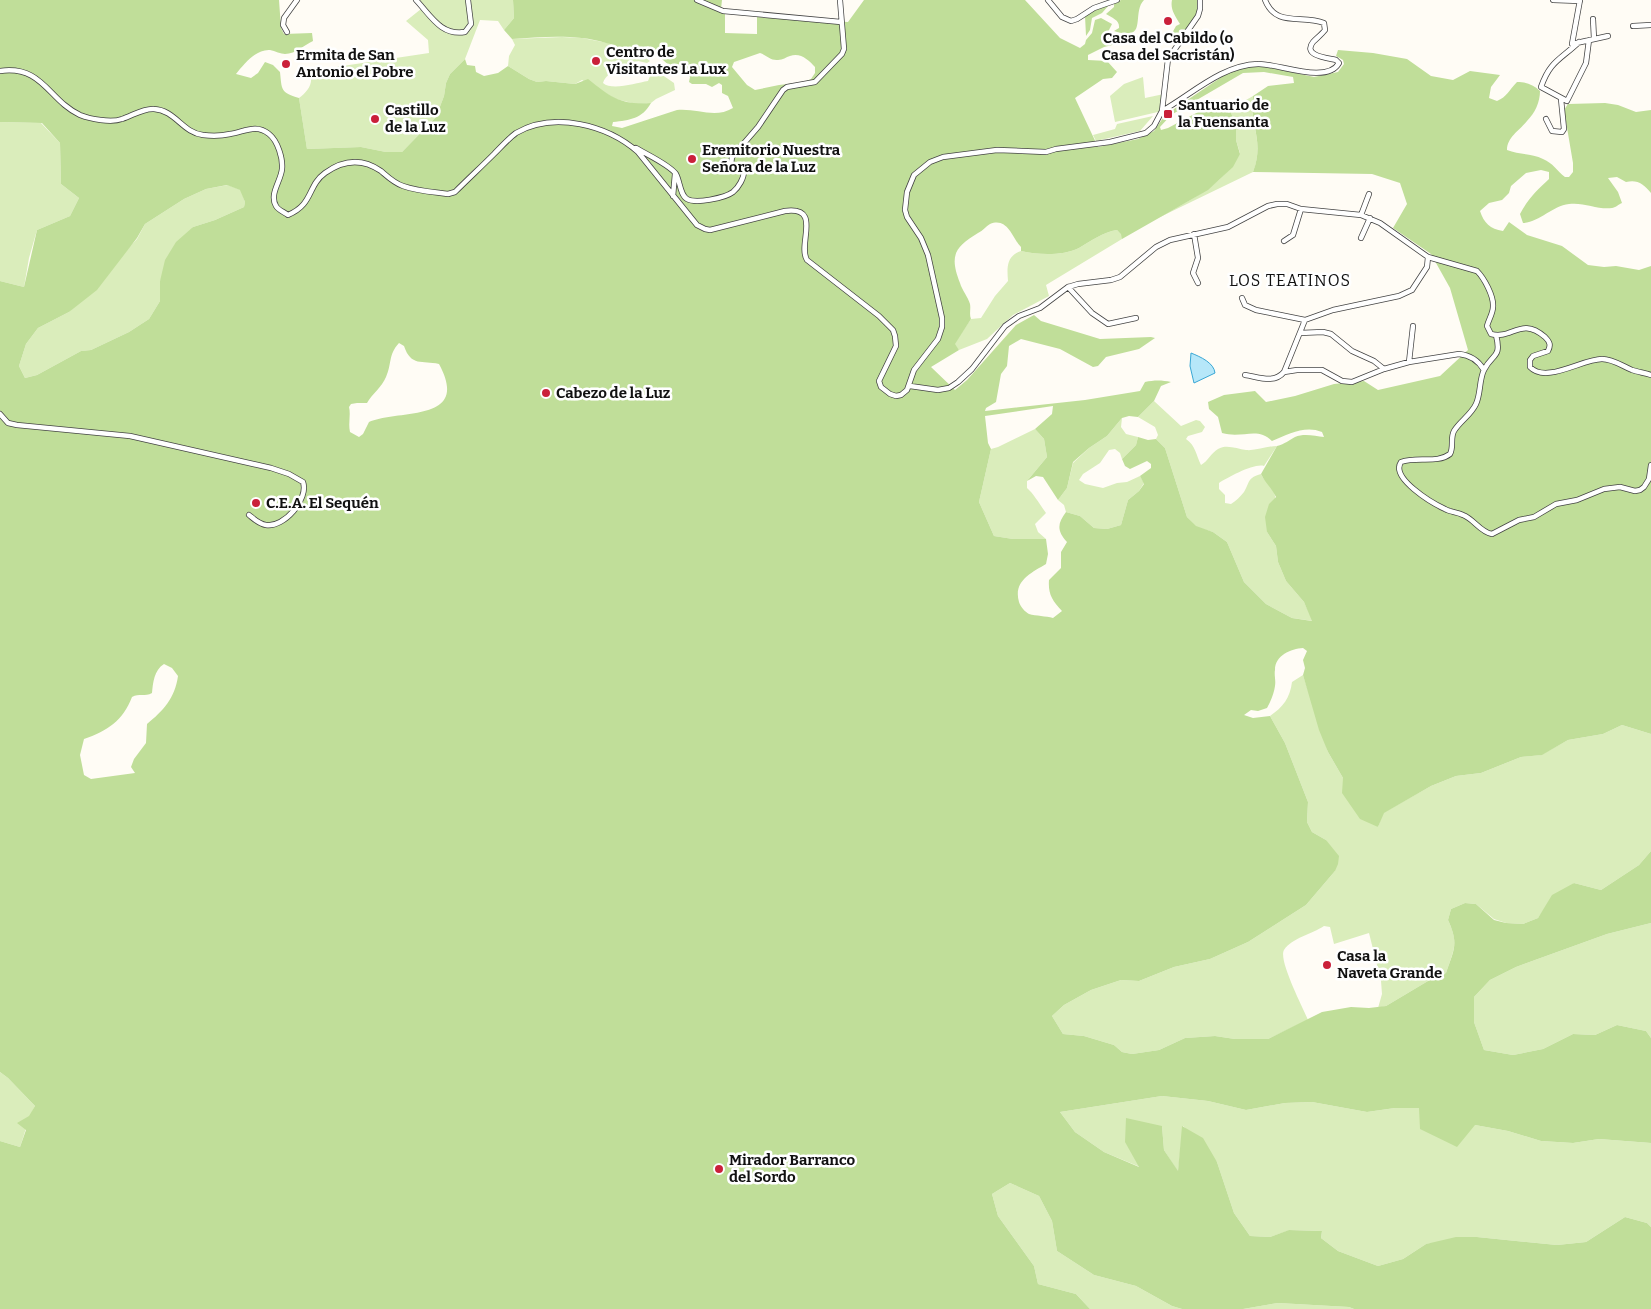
<svg xmlns="http://www.w3.org/2000/svg" width="1651" height="1309" font-family="Bitter,serif">
  <style>
    .green { fill: #daedbb }
    .forest { fill: #c0de99; fill-rule: evenodd }
    .water { fill: #b6e7f9; stroke: #39a7d5 }
    .lines { fill: none; stroke-linecap: round; stroke-linejoin: round }
    .minor-casing { stroke: #444; stroke-width: 6 }
    .minor { stroke: #fff; stroke-width: 4.5 }
    .poi-dot { fill: #ca203a; stroke: #fff; stroke-width: 2 }
    .labels { text-anchor: middle; dominant-baseline: central; stroke-width: 5; stroke-linejoin: round; paint-order: stroke }
    .poi-label { font-size: 15px; font-weight: bold; fill: #111; stroke: #fff; text-anchor: start }
    .neighbourhood-label { font-size: 16px; letter-spacing: 1px; fill: #111; stroke: #fff }
  </style>
  <rect width="100%" height="100%" fill="#fffcf5"/>
  <path class="green" d="M420 0H513L514 18 504 30 498 21 480 20 465 59 450 74 446 83 444 96 436 117 402 152H386L361 147 307 149 299 98C307 92 314 84 310 73L316 70 429 53 428 40 406 21 421 9Z
    M562 37 582 38 608 43 626 53 646 58 650 61 647 63 638 61 634 64V67C622 71 608 69 603 83 612 91 636 83 648 81L652 71 655 70 674 83 675 90 656 99 651 103 636 104 616 99 582 80 575 84 546 81 537 82 529 79 508 66 509 56 515 45 512 39Z
    M1143 77 1145 98 1164 94 1162 111 1115 122 1110 96 1124 84Z
    M1253 96C1249 125 1265 141 1253 172L1158 218C1189 200 1222 187 1240 153L1236 140V127L1227 101C1237 105 1243 102 1253 96Z
    M1153 116 1140 131 1096 141 1093 135 1115 129 1117 124Z
    M0 122 41 123 60 143 61 184 79 198 70 216 37 230 29 258 24 287 0 281Z
    M228 185 241 190 245 202 244 207 215 220 193 227 160 281V301L149 319 129 332 91 350 81 351 37 375 25 378 19 366 26 344 38 328 69 312 137 239 145 224 184 199 206 189Z
    M1117 230 1122 234V239L1046 285 1049 296 1013 315 987 339 959 350 954 344 971 319 981 318 995 296 1008 281C1007 268 1006 256 1021 251 1038 255 1063 256 1079 248 1091 241 1103 232 1117 230Z
    M1154 401 1181 426 1196 420 1200 421 1205 427 1202 432 1188 436 1186 439C1196 446 1196 455 1201 465 1208 461 1211 453 1218 449 1227 444 1237 449 1246 450 1256 451 1267 446 1277 446L1264 466C1254 463 1229 477 1219 483V489L1225 495V503L1231 504C1236 501 1240 497 1244 492 1250 482 1247 478 1261 474 1264 481 1269 483 1273 489 1279 501 1271 519 1267 532L1276 546 1278 562 1286 581 1304 602 1313 621 1292 618 1266 604 1244 582 1227 542 1213 532 1196 527 1187 517 1165 448 1156 439 1158 435 1155 427 1138 417Z
    M1122 418 1121 427 1126 434 1138 437 1136 445 1122 459 1120 453 1115 449 1109 450 1100 463 1083 474 1079 480 1085 484 1103 488 1117 483 1127 482 1140 476 1144 483 1139 491 1128 500 1121 525 1107 529 1094 528 1080 516 1066 512 1064 505 1058 500 1067 488 1073 463 1089 448 1107 436Z
    M1035 429 1044 439 1047 457 1027 481V488C1034 494 1040 505 1046 513L1035 524 1038 532 1046 539H1013L994 536 979 502 991 449 998 447Z
    M1303 675 1328 752 1343 778V793L1378 827 1383 813 1431 786 1456 776 1481 773 1521 757 1541 755 1568 740 1603 734 1622 725 1651 734V851L1639 865 1601 890 1574 883 1545 908 1538 918 1523 924 1506 923 1494 919 1476 904 1465 903 1451 909 1448 920C1459 944 1454 948 1446 973L1433 978 1386 1006 1378 1008 1382 994 1381 981 1369 933 1334 944 1330 927 1324 926C1312 934 1292 938 1284 950 1278 960 1303 1008 1308 1020L1268 1039H1235L1215 1036 1185 1038 1159 1050 1132 1054 1122 1052 1114 1045 1084 1036 1063 1034 1052 1016 1064 1005 1091 990 1121 980 1139 981 1174 967 1210 959 1248 942 1306 905 1335 871 1326 840 1312 832 1307 822 1308 802 1285 743 1270 716C1283 707 1290 698 1292 682Z
    M1651 923V1038L1646 1031 1617 1025 1595 1035 1573 1034 1543 1049 1513 1055 1484 1050 1474 1022V997L1490 980 1516 967 1607 934Z
    M0 1072 8 1078 35 1106C28 1119 25 1133 20 1147L0 1141Z
    M1162 1096 1208 1101 1246 1110 1285 1103 1312 1102 1367 1112 1395 1108H1419L1475 1125 1508 1131 1541 1141 1573 1143 1599 1139 1651 1143V1227L1647 1223 1625 1217 1586 1242 1557 1245 1477 1237 1426 1244 1403 1259 1378 1266 1338 1251 1321 1238 1322 1231 1290 1230 1270 1237 1250 1236 1234 1213 1217 1162 1183 1126 1178 1172 1164 1150 1162 1126 1140 1167 1104 1152 1075 1132 1060 1112Z
    M1010 1183 1039 1196 1052 1221 1057 1251 1094 1275 1136 1286 1172 1306 1182 1309H1090L1076 1294 1038 1284 1034 1266 998 1216 992 1194Z
    M1278 1303 1349 1307 1354 1309H1243Z"/>
  <path class="forest" d="M0 0H279L281 28 284 34 312 33 313 41C304 45 296 54 285 54 281 54 275 51 270 50 256 49 244 64 236 74L251 78 258 73 265 62 273 65 280 72C282 90 280 92 299 98L307 149 361 147 386 152H402L436 117 444 96 446 83 450 74 465 59 467 65 475 66 476 72 484 76 498 73 508 66 529 79 537 82 546 81 575 84 588 79C612 98 621 105 651 103 642 119 630 120 613 122L612 126 622 128 677 110C697 108 715 119 733 108L728 96 722 93V85L719 83 712 87 706 84H692L689 82 690 77 686 73C671 72 660 55 648 46L637 51 636 55C625 52 617 45 606 43 576 34 543 37 512 39L504 30 514 18 513 0H722L721 9 725 13V33L757 34V17L848 22 864 0H1025L1060 38 1080 48 1085 44 1086 40 1092 33 1095 20 1101 18 1112 24 1108 32C1118 41 1129 39 1141 35L1145 37 1104 47 1088 55V60L1107 61 1117 72 1112 78 1103 79 1075 98 1098 147 1138 139 1154 131 1165 115 1223 76 1242 67 1263 66 1314 77 1338 72 1344 64 1343 60 1336 56 1338 50 1373 53 1407 59 1431 76 1453 80 1470 71 1500 75 1491 87 1489 98 1497 101C1507 97 1509 90 1517 82 1527 82 1533 85 1540 91 1540 102 1535 113 1527 121 1520 130 1507 137 1507 150 1519 155 1532 153 1543 159 1553 163 1557 171 1565 177H1569L1573 172V163L1564 110 1568 104 1605 103 1618 105 1636 112 1651 110V193C1644 184 1637 179 1626 182L1617 177 1608 178 1618 192 1622 203C1619 204 1615 208 1612 208 1598 210 1584 202 1569 204 1552 206 1540 222 1523 223L1520 214C1528 199 1537 190 1549 179V172L1541 170 1526 173 1511 186 1509 193 1502 200 1489 203 1480 211C1484 223 1490 229 1503 231L1509 222 1527 235 1562 246 1588 265 1604 267 1616 266 1639 270 1651 266V734L1622 725 1603 734 1568 740 1542 755 1521 757 1481 773 1456 776 1431 786 1384 813 1378 827 1360 819 1342 793 1343 778 1328 752 1319 730 1303 675 1305 668 1303 660 1307 651 1303 648C1291 649 1275 655 1275 670 1274 675 1276 680 1275 686 1274 693 1271 701 1267 708L1258 711 1251 710 1244 715 1253 718 1270 716 1285 743 1308 802 1307 822 1312 832 1326 840 1339 856 1338 864 1335 871 1306 905 1248 942 1210 959 1174 967 1139 981 1121 980 1091 990 1064 1005 1052 1016 1063 1034 1084 1036 1114 1045 1122 1052 1132 1054 1159 1050 1185 1038 1215 1036 1235 1039H1268L1322 1012 1351 1007 1369 1008 1386 1006 1433 978 1446 973C1454 949 1459 944 1448 920L1451 909 1465 903 1476 904 1494 920 1506 923 1523 924 1538 918 1552 895 1574 883 1601 890 1639 865 1651 851V923L1607 934 1516 967 1490 980 1474 997V1022L1484 1050 1513 1055 1543 1049 1573 1034 1595 1035 1617 1025 1646 1031 1651 1038V1143L1599 1139 1573 1143 1541 1141 1508 1131 1475 1125 1457 1147 1420 1129 1419 1108H1395L1367 1112 1312 1102 1285 1103 1246 1110 1208 1101 1162 1096 1060 1112 1075 1132 1104 1152 1139 1167 1125 1142 1126 1118 1162 1126 1164 1150 1178 1171 1182 1126 1203 1138 1217 1162 1234 1213 1250 1236 1270 1237 1289 1230 1322 1231 1321 1238 1338 1251 1378 1266 1403 1259 1426 1244 1456 1237H1477L1557 1245 1586 1242 1625 1217 1647 1223 1651 1227V1309H1354L1349 1307 1278 1303 1243 1309H1182L1172 1306 1136 1286 1094 1275 1057 1251 1052 1221 1039 1196 1010 1183 992 1194 998 1216 1034 1266 1038 1284 1076 1294 1090 1309H0V1141L20 1147 26 1130 17 1123 29 1116 35 1106 8 1078 0 1072V281L24 287 37 230 70 216 79 198 61 184 60 143 42 123 0 122ZM760 53C766 55 771 61 778 60 783 60 786 57 790 56 800 52 809 60 815 67V73L811 79 804 82 779 85 755 90 747 85 732 67 734 62 737 61ZM1264 72 1293 77 1294 83 1268 86 1253 96C1249 126 1265 140 1253 172L1372 174 1400 183 1407 204 1393 228 1431 254 1450 288 1468 350 1440 376 1378 390 1364 381 1334 384 1295 396 1266 402 1255 391 1224 395 1208 402 1209 409 1218 417 1222 433C1243 439 1257 426 1272 441 1289 434 1305 425 1322 432L1324 437C1315 436 1304 433 1295 437 1289 440 1285 444 1277 446L1261 474C1265 483 1272 488 1276 497L1269 504 1265 517 1267 532 1276 546 1278 562 1286 581 1304 602 1312 621 1292 618 1266 604 1244 582 1227 542 1213 532 1196 526 1187 517 1165 448 1156 439 1148 440 1138 437 1136 445 1122 459 1125 466 1130 469 1147 461 1151 464V468L1140 476 1144 484 1139 491 1128 500 1121 525 1107 529 1094 528 1080 516 1066 512C1057 524 1057 531 1067 542L1061 552V568L1049 580C1048 594 1052 600 1062 611L1053 618C1046 616 1036 616 1029 614 1025 612 1020 606 1019 602 1013 581 1031 573 1046 564L1048 554 1046 539H1013L994 536 979 502 991 449 988 443 985 416 1053 406 1052 414 1035 429 1044 439 1047 457 1027 481 1036 476 1043 477 1058 500 1067 488 1073 462 1089 448 1107 436 1122 418 1129 416 1138 417 1154 401 1161 386 1171 382C1162 380 1154 380 1145 382L1140 391 1085 400 985 411 986 408 996 402 1001 374 1007 366 1009 346 1021 339 1060 349 1093 367 1098 366 1106 357 1139 349 1155 338 1151 337 1100 339 1041 321 1034 315 1016 325 967 380 955 390 931 367 959 350 955 344 971 319C969 314 971 309 970 304 968 297 962 290 960 283 949 255 955 247 978 233 983 231 986 226 990 224 1008 217 1012 238 1021 247V251C1038 255 1063 256 1079 248 1091 241 1103 232 1117 230L1121 234 1122 239 1208 190 1233 167 1240 154 1236 140V127L1227 101 1217 102 1168 128 1161 130 1160 127 1171 115 1243 73ZM227 185 240 190 245 202 244 207 215 220 193 227 176 242 165 260 160 281V301L149 319 129 332 91 350 81 351 37 375 25 378 19 366 26 344 38 328 69 312 97 290 137 238 145 224 184 199 206 189ZM399 343 404 346C411 367 422 360 439 364 471 423 400 409 369 422L363 434 359 437 350 432C348 423 351 415 349 407L351 404 357 403H367C372 394 382 387 386 377 392 364 388 355 399 343ZM164 664 172 668 178 676C175 698 163 711 147 724L146 743 134 759 131 767 135 773 91 779 84 775 80 755 84 739C107 731 123 721 132 697 139 693 145 697 152 693 153 683 154 670 164 664Z
    M1121 0H1144C1131 13 1149 43 1114 31L1119 28C1120 20 1112 18 1106 14L1114 7V4Z
    M1172 0H1198C1200 16 1189 26 1180 38L1176 36 1174 39 1171 35 1176 26 1180 24C1175 16 1170 9 1172 0Z
    M1109 5 1102 13 1092 18 1090 30 1086 36 1085 16 1094 9Z"/>
  <path class="water" d="M1191 353C1201 357 1214 363 1215 373L1194 383 1190 366Z"/>
  <g class="lines">
    <defs>
      <path id="minor" d="M416 0C431 16 441 36 465 32L471 24 468 0
        M697 0 723 11 841 22
        M1048 0 1062 17 1071 21 1077 19 1094 8 1117 0
        M1553 0 1580 1
        M1580 0 1572 44 1608 36
        M1593 19 1594 39
        M1633 26 1651 25
        M287 32 283 25 284 18 297 0
        M1579 42C1560 60 1550 61 1541 87L1567 101 1586 63 1589 40
        M0 71C43 65 48 100 80 115 90 119 111 123 122 119 132 116 143 108 154 109 175 110 183 133 203 135 212 136 221 136 230 134 244 132 256 123 269 134 278 141 283 159 282 169 281 181 269 194 276 206 278 210 284 212 288 215 314 204 307 186 325 173 343 160 362 158 381 171 388 177 394 183 403 186 417 191 433 192 448 194L455 192C468 179 481 167 494 154 501 147 508 139 516 133 554 111 607 125 638 152L697 225 705 229 710 230 785 211C823 206 797 244 807 260L879 316 893 330 895 336 896 346 879 381 881 387 890 394 896 396 901 395 907 390 914 370 938 339 942 327V318L928 255 921 238 907 217 905 210 907 192 914 175 930 162 943 157 997 150 1046 152 1056 149 1110 142 1146 133 1154 126 1162 111 1168 59 1198 16 1200 9V0
        M1162 111C1192 94 1222 65 1258 64 1277 63 1327 85 1339 63L1336 60C1328 58 1302 56 1313 42 1317 38 1322 34 1325 30L1324 23C1302 14 1276 28 1265 0
        M1546 119 1552 131 1562 132 1564 129 1561 99
        M636 148C646 154 670 165 676 174 680 181 680 195 687 199 696 204 725 198 733 192 739 187 744 178 744 171L731 164 732 157 758 127 783 90 787 87 815 82 842 54 844 49 840 0
        M673 196 675 174
        M1361 215 1369 194
        M1194 234 1198 258 1193 273 1198 283
        M1361 238 1370 218
        M1284 241 1293 235 1301 209
        M1068 287 1092 313 1108 324 1136 318
        M1242 298 1245 305 1256 310 1305 320
        M1300 333 1323 332 1331 334 1352 351 1374 361 1384 369 1409 362 1459 354C1470 355 1478 360 1484 370
        M1496 335C1502 359 1492 353 1484 370 1479 380 1481 393 1476 404 1471 415 1460 421 1454 431 1450 438 1454 447 1450 454 1437 464 1417 456 1401 462 1390 478 1432 503 1445 509 1450 512 1457 512 1463 515 1474 519 1480 532 1492 534L1519 520 1534 517 1556 504 1577 500 1604 489 1620 487 1635 491 1640 490 1644 487 1649 479 1651 465
        M1409 362 1413 326
        M1284 372 1297 370H1322L1342 381 1352 382 1384 369
        M1245 375C1259 377 1274 384 1284 372L1305 320 1333 310 1399 296 1412 290 1427 267 1428 257
        M910 386 938 390 949 388 958 382 972 369 1005 326 1019 316 1040 308 1068 287 1078 284 1111 280 1120 277 1156 247 1170 240 1228 227 1268 206 1277 204H1287L1301 209 1361 215 1380 223 1428 257 1477 271C1484 278 1494 296 1493 307 1493 313 1489 319 1487 326L1491 334C1512 340 1521 316 1545 337 1550 342 1551 345 1548 351L1533 356 1530 360V367C1546 384 1582 359 1602 359 1613 359 1622 366 1632 370 1638 372 1645 373 1651 375
        M0 414 8 423 17 425 130 436 271 468 289 474 303 482C309 499 284 528 266 525 259 524 254 519 249 515"/>
    </defs>
    <use href="#minor" class="minor-casing"/>
    <use href="#minor" class="minor"/>
  </g>
  <g class="poi-dot">
    <circle cx="1168" cy="21" r="5"/>
    <circle cx="596" cy="61" r="5"/>
    <circle cx="286" cy="64" r="5"/>
    <rect x="1163" y="109" width="10" height="10" rx="2.5"/>
    <circle cx="375" cy="119" r="5"/>
    <circle cx="692" cy="159" r="5"/>
    <circle cx="546" cy="393" r="5"/>
    <circle cx="256" cy="503" r="5"/>
    <circle cx="1327" cy="965" r="5"/>
    <circle cx="719" cy="1169" r="5"/>
  </g>
  <g class="labels">
    <g class="poi-label">
      <text x="1168" y="38" text-anchor="middle">Casa del Cabildo (o<tspan x="1168" dy="17">Casa del Sacristán)</tspan></text>
      <text x="606" y="52">Centro de<tspan x="606" dy="17">Visitantes La Lux</tspan></text>
      <text x="296" y="55">Ermita de San<tspan x="296" dy="17">Antonio el Pobre</tspan></text>
      <text x="1178" y="105">Santuario de<tspan x="1178" dy="17">la Fuensanta</tspan></text>
      <text x="385" y="110">Castillo<tspan x="385" dy="17">de la Luz</tspan></text>
      <text x="702" y="150">Eremitorio Nuestra<tspan x="702" dy="17">Señora de la Luz</tspan></text>
      <text x="556" y="393">Cabezo de la Luz</text>
      <text x="266" y="503">C.E.A. El Sequén</text>
      <text x="1337" y="956">Casa la<tspan x="1337" dy="17">Naveta Grande</tspan></text>
      <text x="729" y="1160">Mirador Barranco<tspan x="729" dy="17">del Sordo</tspan></text>
    </g>
    <g class="neighbourhood-label">
      <text x="1290" y="280">LOS TEATINOS</text>
    </g>
  </g>
</svg>
